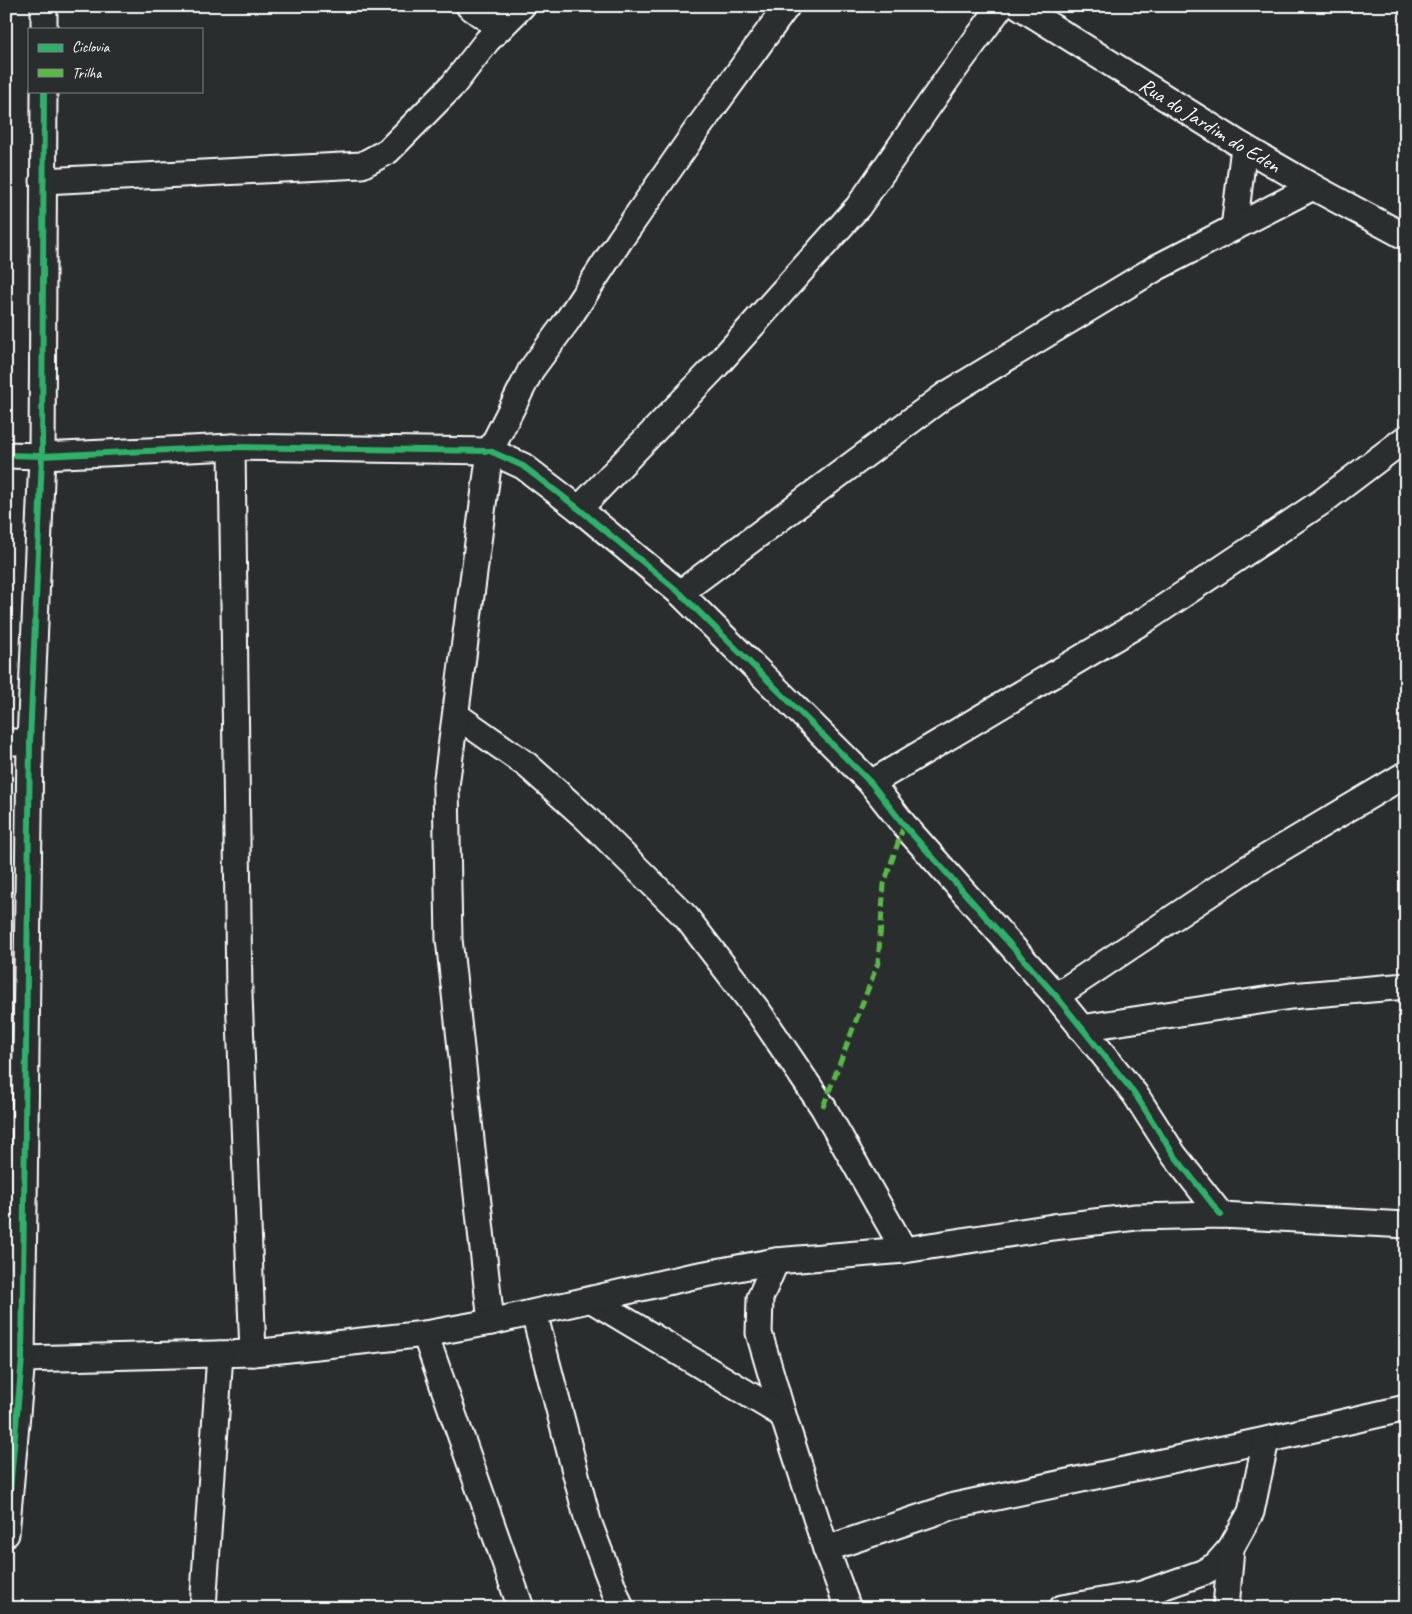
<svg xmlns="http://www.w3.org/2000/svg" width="1412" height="1614" font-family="Caveat,sans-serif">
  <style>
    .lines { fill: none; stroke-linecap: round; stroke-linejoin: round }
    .minor-casing { stroke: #fff; stroke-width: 29 }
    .minor { stroke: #2a2d2e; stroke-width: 25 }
    .quiet { stroke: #58b947; stroke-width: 5; stroke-dasharray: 10 5; stroke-linecap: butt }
    .cycleway-casing { stroke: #2a2d2e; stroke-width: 9 }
    .cycleway { stroke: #2db169; stroke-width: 6 }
    .labels { text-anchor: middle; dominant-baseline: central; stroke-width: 4; stroke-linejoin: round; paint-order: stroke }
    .street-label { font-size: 21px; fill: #fff; stroke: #2a2d2e }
  </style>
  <rect width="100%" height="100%" fill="#2a2d2e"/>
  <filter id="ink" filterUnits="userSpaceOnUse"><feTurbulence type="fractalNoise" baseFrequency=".02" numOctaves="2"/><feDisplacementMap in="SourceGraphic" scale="10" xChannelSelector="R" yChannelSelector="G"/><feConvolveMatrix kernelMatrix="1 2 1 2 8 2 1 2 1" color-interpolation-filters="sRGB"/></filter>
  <g filter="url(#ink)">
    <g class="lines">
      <defs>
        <g id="minor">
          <path id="s1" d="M1019 6 1244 147 1313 187 1406 237"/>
          <path d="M500 28 522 6"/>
          <path d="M44 29V6"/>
          <path d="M43 181 362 165 388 151 453 85 487 41 500 28 469 6"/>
          <path d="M1234 228 1244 147"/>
          <path d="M232 447 239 994 253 1353"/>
          <path d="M6 455 42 456 232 447 490 451 523 466 579 509 680 593 871 783 904 825 1056 996 1135 1094 1174 1155 1221 1215"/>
          <path d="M579 509 717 365 858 207 948 78 1001 6"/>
          <path d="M680 593 944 396 1156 268 1313 187"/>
          <path d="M456 715 527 765 586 818 686 917 758 1011 823 1107 904 1250"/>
          <path d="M6 742H30"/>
          <path d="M871 783 1145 620 1323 501 1406 438"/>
          <path d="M1056 996 1245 870 1406 774"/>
          <path d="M1081 1028 1291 996 1406 986"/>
          <path d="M776 1261 760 1298 759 1333 783 1415 826 1549 848 1608"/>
          <path d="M592 1300 783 1415"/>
          <path d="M534 1313 588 1521 621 1608"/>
          <path d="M491 1322 449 939 446 786 490 451 531 370 567 321 620 240 696 131 787 6"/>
          <path d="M425 1334 521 1608"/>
          <path d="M6 1357 22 1359 253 1353 425 1334 491 1322 689 1277 776 1261 904 1250 1053 1227 1136 1217 1221 1215 1406 1225"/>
          <path d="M6 1534 22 1359 30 742 42 456 44 91"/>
          <path d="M826 1549 954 1506 1266 1440 1406 1408"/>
          <path d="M203 1608 220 1354"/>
          <path d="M1062 1608 1142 1594 1202 1573 1216 1565 1231 1548 1251 1512 1266 1440"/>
          <path d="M1226 1608 1231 1548"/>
        </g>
      </defs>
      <use href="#minor" class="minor-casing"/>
      <use href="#minor" class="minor"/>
      <path class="quiet" d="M823 1107 878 963 884 884 904 825"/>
      <defs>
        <path id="cycleway" d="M6 455 42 456 232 447 490 451 523 466 579 509 680 593 871 783 904 825 1056 996 1135 1094 1174 1155 1221 1215
          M6 1534 22 1359 30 742 42 456 44 91"/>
      </defs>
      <use href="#cycleway" class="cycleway-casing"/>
      <use href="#cycleway" class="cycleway"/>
    </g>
  </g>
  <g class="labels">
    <g class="street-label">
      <text stroke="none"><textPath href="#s1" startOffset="225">Rua do Jardim do Eden</textPath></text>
    </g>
  </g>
  <rect width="1412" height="1614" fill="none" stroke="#2a2d2e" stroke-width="25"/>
  <rect x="12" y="12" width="1387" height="1589" fill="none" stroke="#fff" stroke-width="2" filter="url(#ink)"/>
  <rect x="28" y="28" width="175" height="65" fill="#2a2d2e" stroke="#7f8182"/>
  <rect x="38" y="44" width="25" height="8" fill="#2db169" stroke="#7f8182"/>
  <text x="72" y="52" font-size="15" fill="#ffffff">Ciclovia</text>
  <rect x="38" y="69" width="25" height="8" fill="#58b947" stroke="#7f8182"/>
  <text x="72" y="78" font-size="15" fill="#ffffff">Trilha</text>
</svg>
